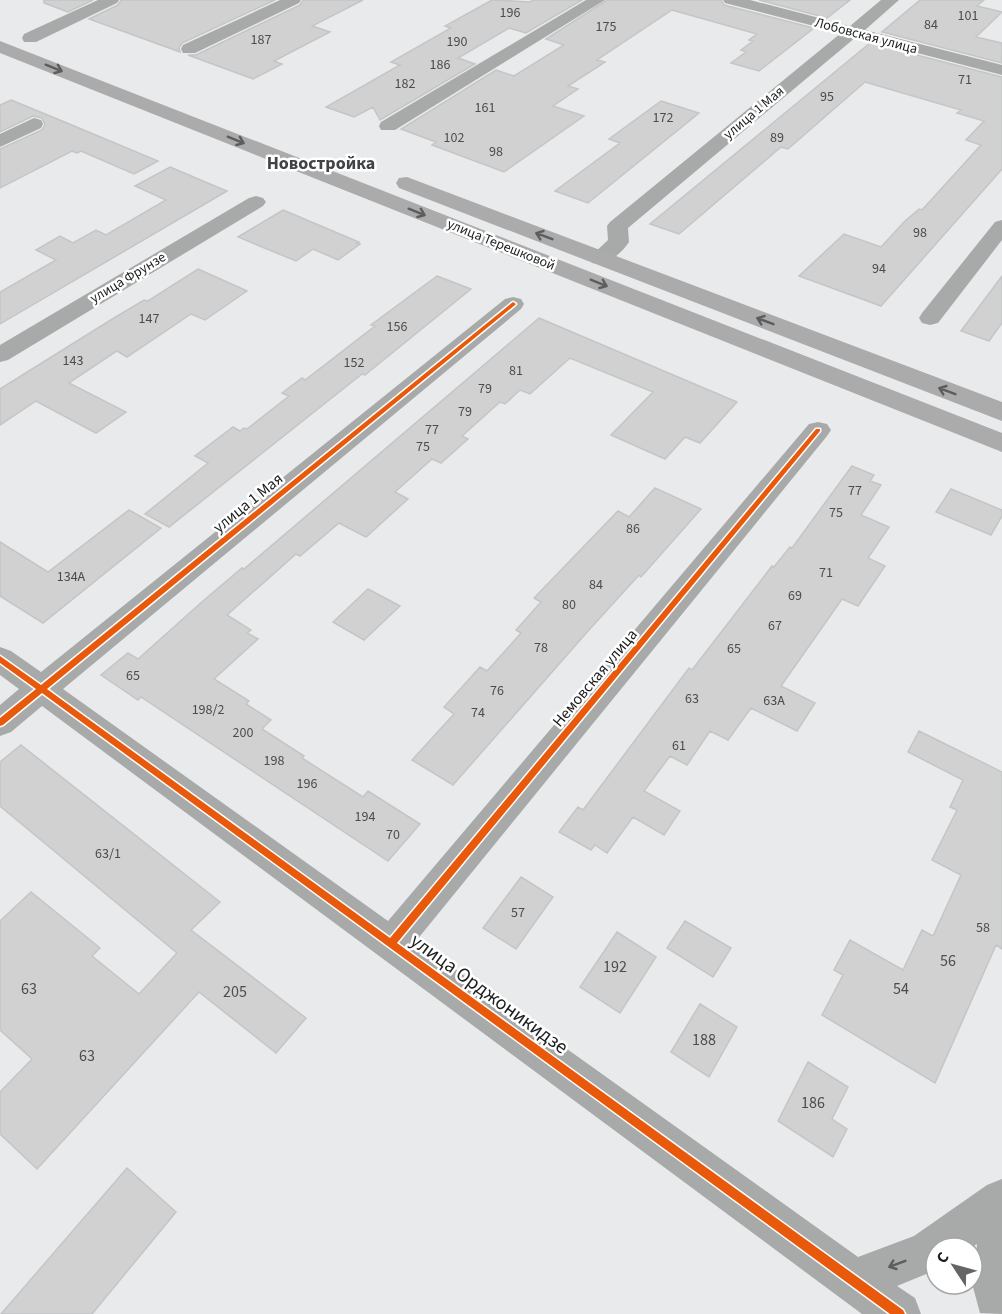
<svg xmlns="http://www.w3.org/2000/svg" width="1002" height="1314" font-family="'Source Sans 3',sans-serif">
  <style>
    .building { fill: #d1d1d2; stroke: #c4c5c6; stroke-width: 1.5 }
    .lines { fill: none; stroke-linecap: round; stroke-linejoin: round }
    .minor { fill: #a8a9a9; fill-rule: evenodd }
    .primary { fill: #ababac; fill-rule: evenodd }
    .cycleway-casing { stroke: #fff; stroke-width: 3 }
    .cycleway { fill: #e8590c; fill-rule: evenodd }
    .oneway { stroke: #5d5d5e }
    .oneway2 { stroke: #5c5d5d }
    .labels { text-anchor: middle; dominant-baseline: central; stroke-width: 5; stroke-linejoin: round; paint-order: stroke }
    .number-label { font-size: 14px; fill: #4b4c4d }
    .far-street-label { font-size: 14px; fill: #1d1e1f; stroke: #fff }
    .street-label { font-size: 16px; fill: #1d1e1f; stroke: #fff }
    .near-number-label { font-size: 16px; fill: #4b4c4d }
    .far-district-label { font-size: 18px; font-weight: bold; fill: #414346; stroke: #fff }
    .near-street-label { font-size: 20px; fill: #1d1e1f; stroke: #fff }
  </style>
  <rect width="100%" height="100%" fill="#e8eaec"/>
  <path class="building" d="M44 0H93L68 12 44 3Z
    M121 0H275L182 43 179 48 180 52 89 19 118 5Z
    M303 0H363L312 26 330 32 274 61 282 64 253 79 188 55H196L300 5Z
    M492 0 530 2 533 0H582L526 33 509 28 458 58 475 64 380 120 373 107 354 117 326 107 400 65 391 62 451 28 445 26Z
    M607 0H721L724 5 814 28 759 71 731 63 746 52 741 50 753 41 749 40 757 34 672 10 597 60 605 62 568 86 578 89 553 106 584 116 504 172 432 145 436 142 401 129 496 70 514 76 564 45 546 39Z
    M759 0H850L827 18Z
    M920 0H984L977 6 1002 12 976 37 1002 43V63L882 32Z
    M870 43 1002 77V169L881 306 799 276 844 234 881 247 905 221 919 209 922 210 981 145 966 140 984 121 957 113 961 110 865 82 788 149 781 147 679 234 650 224Z
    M11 100 67 123 158 161 134 174 81 151 77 153 72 151 0 188V149L42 130 45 125 42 118 33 116 0 132V105Z
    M661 101 699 113 588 203 555 191 620 143 609 139Z
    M170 167 227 191 0 324V292L56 260 36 250 60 236 73 243 96 230 106 235 166 200 135 186Z
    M283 210 359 242 357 243 360 244 338 260 313 249 296 261 238 237Z
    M198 269 247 291 205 320 191 314 127 357 117 351 69 383 126 412 96 433 36 401 0 425V389L114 318 144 300 148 301Z
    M437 276 471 289 365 375 362 374 169 527 145 514 208 463 195 456 233 427 240 431 244 428 247 429 289 396 282 393 302 378 305 380 375 326 371 325Z
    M1002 276V323L989 341 961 331Z
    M539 318 737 402 700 443 685 437 665 459 611 435 653 392 570 358 530 394 520 390 505 404 500 402 462 436 468 439 441 463 432 459 395 492 408 499 366 537 339 523 300 556 296 554 227 615 251 630 247 633 258 639 214 679 249 701 246 704 271 720 262 729 304 756 302 758 363 797 368 791 420 824 388 861 141 697 138 700 101 675 128 653 138 659 203 601 242 568 244 569Z
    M852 466 874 475 870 481 881 485 861 515 889 527 868 558 885 566 858 606 842 599 781 686 815 703 797 731 751 708 728 740 710 731 687 765 670 756 644 791 680 811 664 835 633 817 607 853 595 845 591 850 559 832 578 807 583 810 689 668 692 670 772 566 774 567 790 547 792 548Z
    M655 488 701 509 641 577 639 575 588 631 453 785 412 760 454 714 444 707 480 667 487 671 521 633 516 630 541 602 534 598 618 511 629 517Z
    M951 489 1002 510V516L991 535 936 512Z
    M129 510 161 528 43 623 0 596V542L48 572Z
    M368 589 400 606 364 640 333 622Z
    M919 731 1002 772V949L996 945 935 1083 822 1015 843 975 834 970 850 940 903 970 922 930 933 936 961 875 932 860 957 810 950 807 963 780 908 752Z
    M21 745 220 902 191 930 306 1018 276 1053 199 992 37 1169 0 1134V1092L32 1059 0 1030V921L31 892 100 948 92 956 139 994 177 953 0 806V762Z
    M521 877 553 897 516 949 483 928Z
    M685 921 731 948 713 977 667 948Z
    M617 932 656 957 620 1013 580 987Z
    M700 1004 737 1027 709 1077 671 1052Z
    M808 1062 848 1087 832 1119 847 1129 833 1157 778 1121Z
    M127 1168 176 1212 92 1314H1Z"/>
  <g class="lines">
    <path class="minor" d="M98 0H119L117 3 36 42H24L22 38 24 34Z
      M280 0H301L299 3 195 53H183L181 49 183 45Z
      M586 0H605L395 130H381L379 126 381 122Z
      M723 0H750L850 26 881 0H899L865 30 1002 65V75L856 37 628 228 629 242C621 254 607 266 592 263L589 258 608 240 607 226 610 222 841 33 725 3Z
      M34 118 41 120 43 124 41 128 0 147V134Z
      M256 196 263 198 266 202 263 206 8 360 0 362V345L249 198Z
      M1002 220V240L938 323 930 325 922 323 919 318 922 313 995 222Z
      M513 297 521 299 524 304 521 309 63 689 388 921 809 424 818 422 827 424 831 430 827 436 416 941 858 1257 914 1236 987 1185 1002 1179V1314L980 1313 973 1287 977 1244 971 1248H936V1270L897 1286 915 1298 921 1314H862L42 706 11 732 0 736V705L19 689 0 675V647L11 651 41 672 505 299Z"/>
    <path class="primary" d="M0 41 1002 433V452L0 53Z
      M407 177 1002 402V421L399 188 396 183 399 178Z"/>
    <defs>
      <path id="cycleway" d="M513 302 516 304 515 305 47 689 390 938 816 429H820V431L397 943 903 1310 905 1314H890L42 693 3 725 0 726V718L36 689 0 663V656L41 685Z"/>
    </defs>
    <use href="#cycleway" class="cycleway-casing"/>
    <use href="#cycleway" class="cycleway"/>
  </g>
  <defs><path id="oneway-shaft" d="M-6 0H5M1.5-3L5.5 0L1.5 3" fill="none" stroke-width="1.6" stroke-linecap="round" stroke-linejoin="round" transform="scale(1.5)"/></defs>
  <g class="oneway">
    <use href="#oneway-shaft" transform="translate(54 68) rotate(22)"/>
    <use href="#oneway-shaft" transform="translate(236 140) rotate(22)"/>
    <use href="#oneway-shaft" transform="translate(417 212) rotate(22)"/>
    <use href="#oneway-shaft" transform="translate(544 236) rotate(-159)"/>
    <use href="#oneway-shaft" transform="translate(599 283) rotate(22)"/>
    <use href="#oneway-shaft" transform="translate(765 321) rotate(-159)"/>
    <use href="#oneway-shaft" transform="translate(947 391) rotate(-159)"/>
  </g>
  <use class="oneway2" href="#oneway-shaft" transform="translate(897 1264) rotate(159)"/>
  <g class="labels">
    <g class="number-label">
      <text x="510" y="13">196</text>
      <text x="968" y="16">101</text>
      <text x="931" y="25">84</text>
      <text x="606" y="27">175</text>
      <text x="261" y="40">187</text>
      <text x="457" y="42">190</text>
      <text x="440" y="65">186</text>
      <text x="965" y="80">71</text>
      <text x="405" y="84">182</text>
      <text x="827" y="97">95</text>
      <text x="485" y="108">161</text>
      <text x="663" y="118">172</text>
      <text x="454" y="138">102</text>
      <text x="777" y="138">89</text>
      <text x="496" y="152">98</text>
      <text x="920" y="233">98</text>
      <text x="879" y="269">94</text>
      <text x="149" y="319">147</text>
      <text x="397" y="327">156</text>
      <text x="73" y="361">143</text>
      <text x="354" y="363">152</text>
      <text x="516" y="371">81</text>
      <text x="485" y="389">79</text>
      <text x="465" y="412">79</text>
      <text x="432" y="430">77</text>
      <text x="423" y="447">75</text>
      <text x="855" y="491">77</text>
      <text x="836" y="513">75</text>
      <text x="633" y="529">86</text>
      <text x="826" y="573">71</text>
      <text x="71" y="577">134А</text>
      <text x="596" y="585">84</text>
      <text x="795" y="596">69</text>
      <text x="569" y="605">80</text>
      <text x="775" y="626">67</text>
      <text x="541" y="648">78</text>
      <text x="734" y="649">65</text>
      <text x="133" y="676">65</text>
      <text x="497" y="691">76</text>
      <text x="692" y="699">63</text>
      <text x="774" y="701">63А</text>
      <text x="208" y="710">198/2</text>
      <text x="478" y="713">74</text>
      <text x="243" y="733">200</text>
      <text x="679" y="746">61</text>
      <text x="274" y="761">198</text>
      <text x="307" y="784">196</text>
      <text x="365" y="817">194</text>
      <text x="393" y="835">70</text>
      <text x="108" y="854">63/1</text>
      <text x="518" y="913">57</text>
      <text x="983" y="928">58</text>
    </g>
    <g class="far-street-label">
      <text transform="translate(866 36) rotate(15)">Лобовская улица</text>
      <text transform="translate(754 113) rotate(-40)">улица 1 Мая</text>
      <text transform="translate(501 245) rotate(22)">улица Терешковой</text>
      <text transform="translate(128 278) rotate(-31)">улица Фрунзе</text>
    </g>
    <g class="street-label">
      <text transform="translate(248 503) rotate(-39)">улица 1 Мая</text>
      <text transform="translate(595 678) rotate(-50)">Немовская улица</text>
    </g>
    <g class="near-number-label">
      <text x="948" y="961">56</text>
      <text x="615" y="967">192</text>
      <text x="29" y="989">63</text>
      <text x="901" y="989">54</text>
      <text x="235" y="992">205</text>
      <text x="704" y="1040">188</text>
      <text x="87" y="1056">63</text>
      <text x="813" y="1103">186</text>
    </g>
    <g class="far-district-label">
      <text x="321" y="163">Новостройка</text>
    </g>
    <g class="near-street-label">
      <text transform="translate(489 994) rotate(36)">улица Орджоникидзе</text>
    </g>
  </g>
  <g transform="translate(954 1266) rotate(306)"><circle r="28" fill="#ffffff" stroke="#a5a5a5" stroke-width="1.5"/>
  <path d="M0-4.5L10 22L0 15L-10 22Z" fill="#646567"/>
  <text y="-9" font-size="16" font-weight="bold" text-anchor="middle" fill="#1d1e1f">С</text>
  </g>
</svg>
